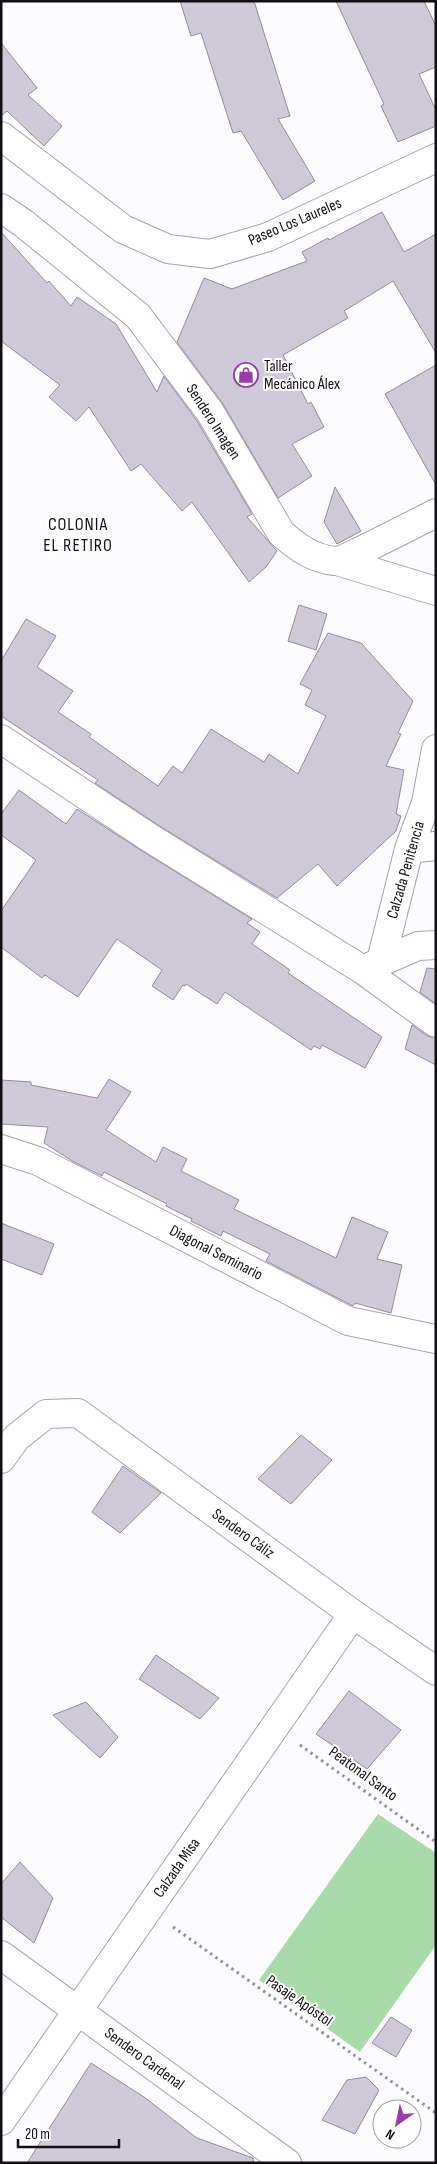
<svg xmlns="http://www.w3.org/2000/svg" width="437" height="2164" font-family="'Sofia Sans Condensed',sans-serif">
  <style>
    .green { fill: #a8daaa }
    .building { fill: #d0c9d9; stroke: #918b9a }
    .lines { fill: none; stroke-linecap: round; stroke-linejoin: round }
    .minor-casing { stroke: #a7a1b0; stroke-width: 30 }
    .path { stroke: #939195; stroke-width: 3; stroke-dasharray: 2.5 4; stroke-linecap: butt }
    .minor { stroke: #fff; stroke-width: 28 }
    .labels { text-anchor: middle; dominant-baseline: central; stroke-width: 4; stroke-linejoin: round; paint-order: stroke }
    .street-label { font-size: 16px; fill: #110e14; stroke: #fff }
    .poi-label { font-size: 16px; fill: #110e14; stroke: #fff; text-anchor: start }
    .neighbourhood-label { font-size: 18px; letter-spacing: 1px; fill: #110e14; stroke: #fff }
  </style>
  <rect width="100%" height="100%" fill="#fcfbfe"/>
  <path class="green" d="M378 1814 436 1853V1945L360 2052 259 1980Z"/>
  <path class="building" d="M180 1H254L290 116 278 119 315 181 283 200 241 131 233 133 201 33 191 36Z
    M336 1H424L436 26V67L419 74 436 110V126L398 142 381 106 384 104Z
    M1 43 37 88 28 95 62 126 44 146 7 111 1 116Z
    M382 212 404 252 436 234V353L393 281 344 311 348 318 283 355 308 404 311 402 324 427 292 444 312 476 278 498 223 404 177 342 204 278 232 289 307 261 302 252 328 238 329 240Z
    M1 232 47 283 49 281 71 306 77 297 116 324 157 392 164 376 197 421 252 514 247 517 277 551 266 567 249 582 192 502 182 511 141 464 131 471 89 407 76 421 49 397 60 385 1 341Z
    M436 365V485L385 394Z
    M335 487 361 531 337 544 324 522Z
    M299 605 327 614 316 650 288 641Z
    M26 619 56 636 37 667 73 691 58 712 91 734 89 737 158 786 173 766 182 773 211 729 264 762 269 754 298 774 326 716 305 705 312 690 300 684 328 633 361 643 413 701 398 733 401 734 386 766 404 770 396 814 401 816 396 831 337 886 318 864 277 898 158 825 95 783 98 780 1 716V661Z
    M19 790 66 824 77 809 142 851 252 919 247 923 260 932 252 944 290 970 288 973 382 1037 365 1068 322 1045 320 1049 314 1046 311 1050 225 992 217 1004 186 984 185 986 183 985 173 1000 152 986 162 970 117 939 78 997 45 975 42 978 1 947V911L36 860 1 835V814Z
    M427 968 436 969V1004L420 992Z
    M412 1025 427 1036 436 1038V1065L405 1049Z
    M109 1079 131 1092 106 1130 156 1162 163 1147 187 1159 181 1171 239 1200 234 1209 336 1258 352 1217 388 1232 377 1259 402 1265 391 1313 355 1303 353 1306 266 1261 270 1254 223 1231 221 1236 191 1221 192 1219 166 1206 167 1204 104 1172 102 1176 74 1162 44 1143 48 1127 1 1124V1080L31 1082V1085L97 1098Z
    M1 1223 54 1244 42 1275 1 1259Z
    M301 1435 332 1460 291 1504 258 1479Z
    M123 1466 161 1493 120 1533 92 1512Z
    M156 1655 219 1698 200 1719 139 1679Z
    M349 1691 401 1730 367 1769 316 1734Z
    M86 1702 118 1737 100 1758 53 1715Z
    M20 1862 53 1898 34 1943 1 1917V1884Z
    M391 2017 412 2030 396 2057 372 2043Z
    M91 2063 144 2097 197 2138 253 2158 254 2163H27Z
    M366 2077 379 2090 355 2134 322 2120 347 2080Z"/>
  <g class="lines">
    <defs>
      <path id="minor" d="M1 136 123 229 168 249 210 254 268 237 436 158
        M1 208 23 223 138 316 210 412 281 533C297 547 313 559 335 561 343 561 422 520 436 513
        M337 561 436 591
        M1 739 150 838 363 970 436 1023
        M409 849 436 846
        M381 961 409 849 426 803 436 749
        M369 967 418 946 436 945
        M1 1149 38 1161 348 1321 436 1339
        M1 1459 16 1438 46 1414 78 1413 353 1614 436 1671
        M1 1955 287 2163
        M1 2121 353 1614"/>
    </defs>
    <use href="#minor" class="minor-casing"/>
    <path class="path" d="M300 1745 436 1842
      M173 1927 436 2113"/>
    <use href="#minor" class="minor"/>
  </g>
  <defs>
    <symbol id="shop-ring" viewBox="-11 -11 22 22"><circle r="9.5" fill="#fff" stroke="#983ea9" stroke-width="1.5"/><path d="M-5-2.5h2.3a2.7 3.5 0 0 1 5.4 0H5L5.5 6h-11ZM-1.5-2.5h3a1.5 2.3 0 0 0-3 0Z" fill="#983ea9"/></symbol>
  </defs>
  <g fill-rule="evenodd">
    <use href="#shop-ring" x="232" y="361" width="28" height="28"/>
  </g>
  <g class="labels">
    <g class="street-label">
      <text transform="translate(295 222) rotate(-23)">Paseo Los Laureles</text>
      <text transform="translate(213 422) rotate(57)">Sendero Imagen</text>
      <text transform="translate(406 870) rotate(-74)">Calzada Penitencia</text>
      <text transform="translate(216 1253) rotate(27)">Diagonal Seminario</text>
      <text transform="translate(243 1534) rotate(36)">Sendero Cáliz</text>
      <text transform="translate(363 1774) rotate(36)">Peatonal Santo</text>
      <text transform="translate(177 1868) rotate(-55)">Calzada Misa</text>
      <text transform="translate(299 2001) rotate(35)">Pasaje Apóstol</text>
      <text transform="translate(144 2059) rotate(36)">Sendero Cardenal</text>
    </g>
    <g class="poi-label">
      <text x="264" y="366">Taller<tspan x="264" dy="18">Mecánico Álex</tspan></text>
    </g>
    <g class="neighbourhood-label">
      <text x="78" y="524">COLONIA<tspan x="78" dy="21">EL RETIRO</tspan></text>
    </g>
  </g>
  <rect width="437" height="2164" fill="none" stroke="#110e14" stroke-width="5"/>
  <g transform="translate(397 2124) rotate(213)"><circle r="24" fill="#ffffff" stroke="#a09fa1"/>
  <path d="M0-4L9 19L0 12L-9 19Z" fill="#983ea9"/>
  <text y="-8" font-size="14" font-weight="bold" text-anchor="middle" fill="#110e14">N</text>
  </g>
  <path d="M18 2139v8h101v-8" fill="none" stroke="#110e14" stroke-width="2.5"/>
  <text x="25" y="2139" font-size="15" fill="#110e14" stroke="#ffffff" stroke-width="4" paint-order="stroke">20 m</text>
</svg>
